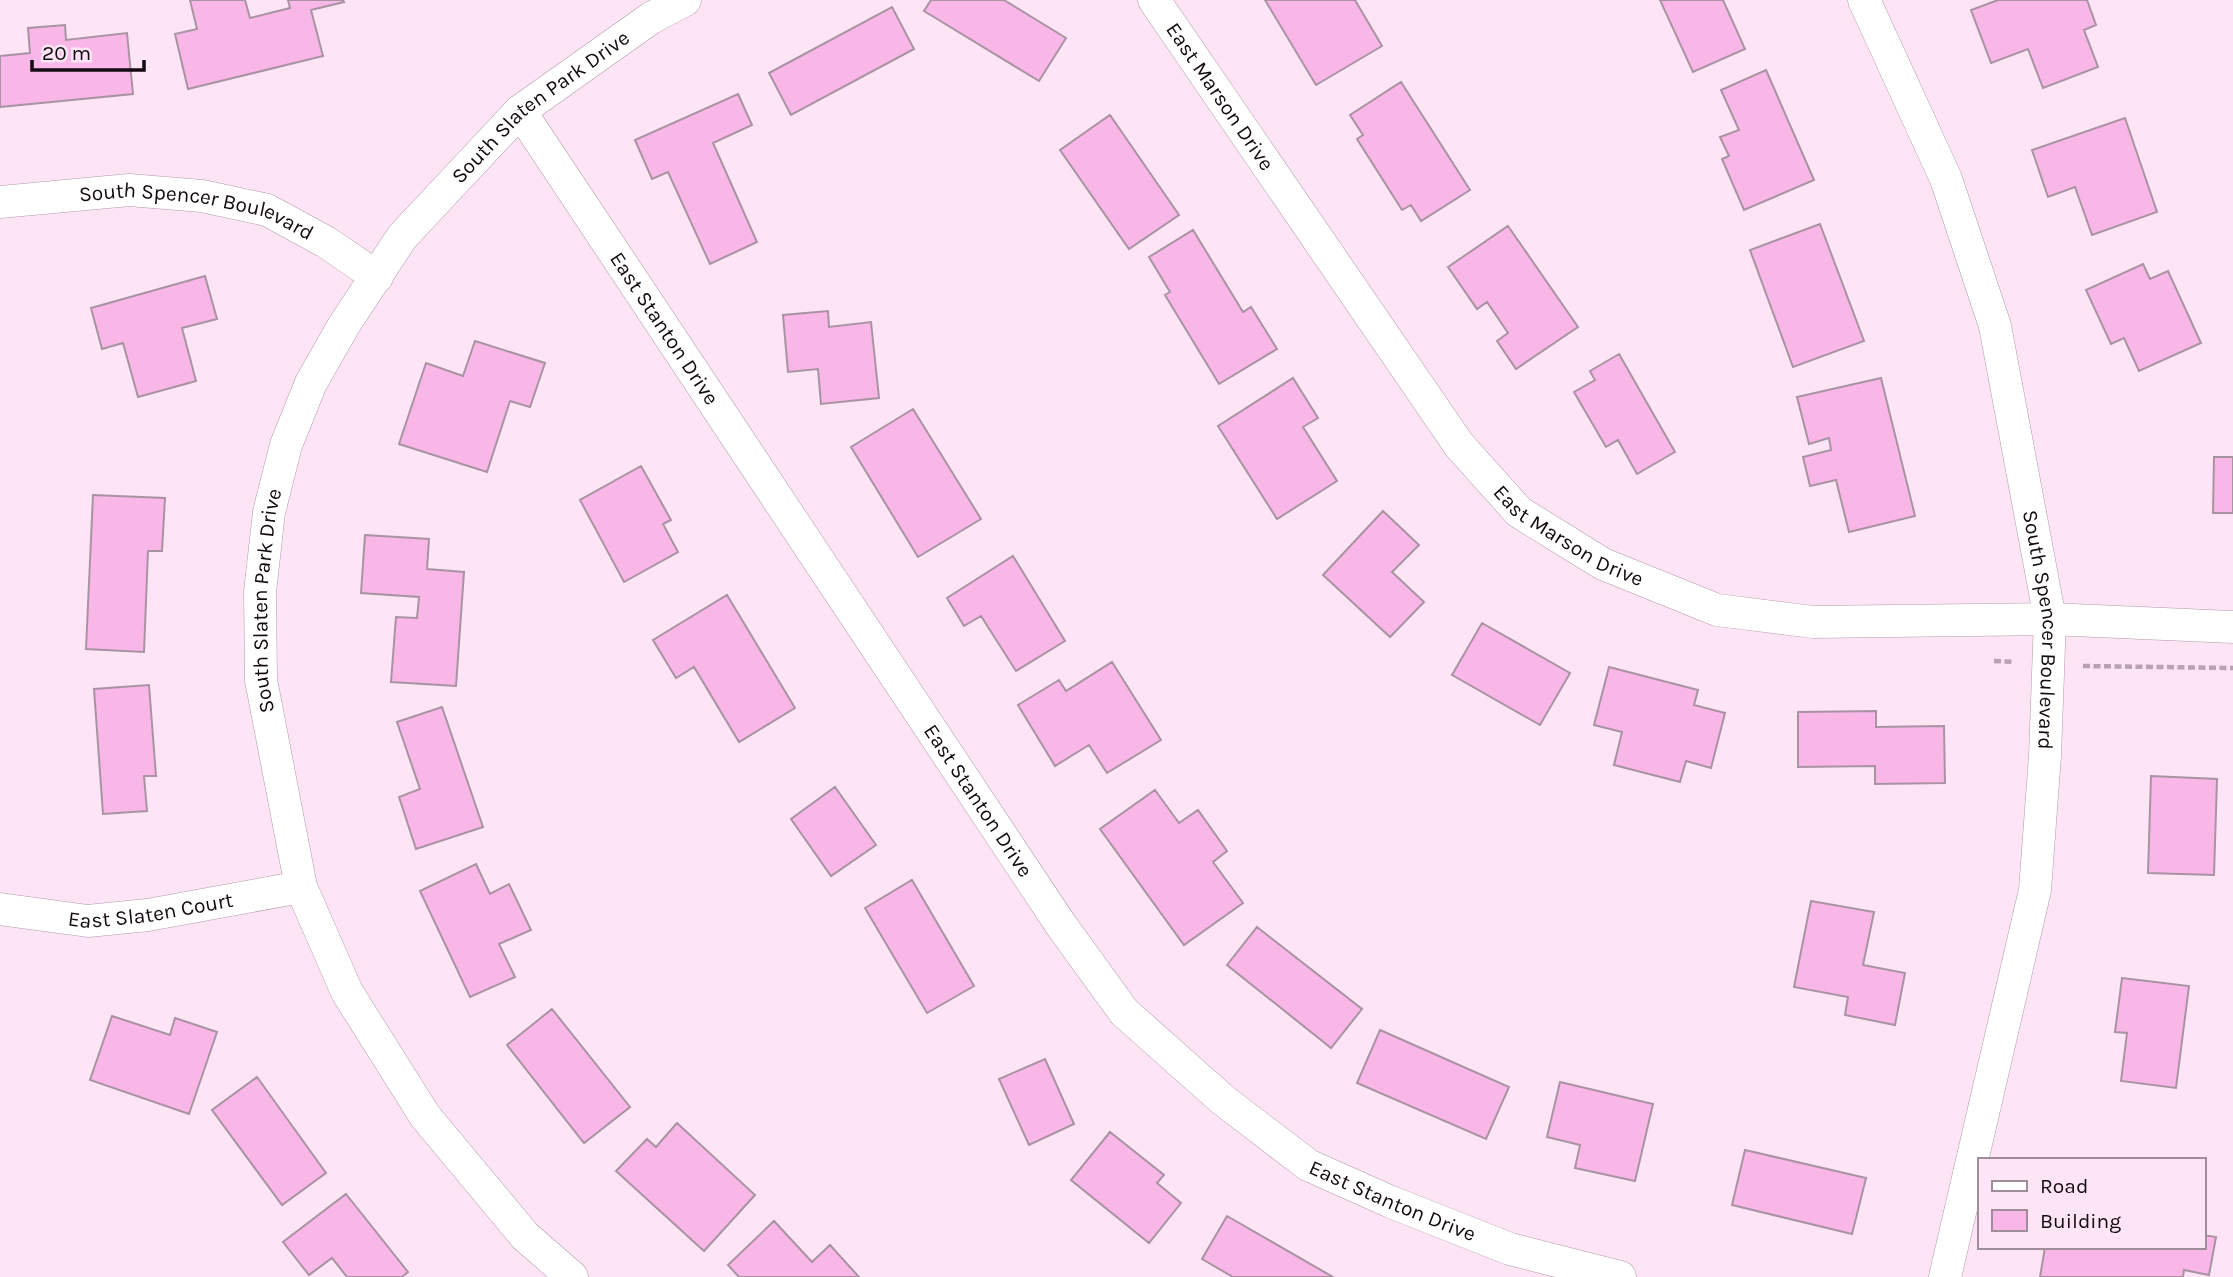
<svg xmlns="http://www.w3.org/2000/svg" width="2233" height="1277" font-family="Karla,sans-serif">
  <style>
    .building { fill: #f9b7e8; stroke: #a993a3; stroke-width: 2 }
    .lines { fill: none; stroke-linecap: round; stroke-linejoin: round }
    .minor-casing { stroke: #b09aa9; stroke-width: 33 }
    .path { stroke: #b7a3b1; stroke-width: 4.5; stroke-dasharray: 7 3.5; stroke-linecap: butt }
    .minor { stroke: #fff; stroke-width: 32 }
    .labels { text-anchor: middle; dominant-baseline: central; stroke-width: 6; stroke-linejoin: round; paint-order: stroke }
    .street-label { font-size: 21px; fill: #130b11; stroke: #fde5f6 }
  </style>
  <rect width="100%" height="100%" fill="#fde5f6"/>
  <path class="building" d="M190 0H245L250 18 290 8 288 0H343L344 2 311 10 323 56 188 89 175 34 197 29Z
    M931 0H1004L1066 38 1039 81 924 11Z
    M1265 0H1355L1382 46 1316 85Z
    M1660 0H1723L1745 49 1693 72Z
    M1998 0H2087L2096 25 2084 30 2098 67 2043 88 2028 49 1991 63 1971 10Z
    M892 7 914 49 791 115 769 73Z
    M65 25 66 40 127 33 133 94 0 107V56L30 53 28 28Z
    M1766 70 1814 180 1744 210 1722 159 1729 156 1720 137 1739 130 1721 90Z
    M1401 82 1470 190 1421 221 1411 205 1402 210 1357 139 1363 135 1350 115Z
    M738 94 752 125 713 143 757 242 710 264 668 172 652 179 635 140Z
    M1110 115 1179 215 1129 249 1060 150Z
    M2125 118 2157 212 2092 235 2075 187 2048 197 2032 150Z
    M1820 224 1864 341 1793 367 1750 250Z
    M1508 226 1578 327 1516 369 1497 341 1508 333 1487 302 1477 309 1448 267Z
    M1193 230 1243 312 1251 307 1277 349 1219 384 1165 295 1170 292 1149 257Z
    M2143 264 2150 279 2168 271 2201 343 2139 371 2124 338 2111 344 2086 290Z
    M205 276 217 319 182 328 196 381 138 397 123 343 102 349 91 308Z
    M828 311 829 327 871 322 879 398 821 404 818 369 788 372 783 315Z
    M475 341 545 363 530 407 510 401 487 472 399 444 426 363 463 376Z
    M1619 354 1675 452 1637 474 1618 440 1606 447 1574 392 1595 380 1590 371Z
    M1293 378 1318 418 1303 427 1337 481 1277 519 1218 426Z
    M1881 378 1915 516 1849 532 1836 480 1810 486 1803 457 1831 450 1829 438 1809 444 1797 397Z
    M913 409 981 519 918 557 851 447Z
    M2214 457H2233V513H2213Z
    M641 466 671 520 663 524 678 552 624 582 580 500Z
    M93 495 165 498 162 551H148L144 652 86 649Z
    M1383 511 1419 545 1392 572 1424 602 1390 637 1323 575Z
    M365 535 429 539 427 569 464 572 456 686 391 682 396 617 417 618 419 597 361 593Z
    M1013 556 1065 641 1016 671 981 616 964 626 947 598Z
    M727 595 795 708 739 742 694 667 676 678 653 640Z
    M1482 623 1570 673 1540 725 1452 675Z
    M1112 662 1161 740 1107 773 1089 745 1055 766 1018 705 1059 680 1066 691Z
    M1609 667 1698 690 1694 705 1725 713 1711 768 1686 761 1680 782 1614 765 1622 732 1594 725Z
    M149 685 156 776H144L147 811 103 814 94 689Z
    M442 707 483 827 416 849 399 797 420 789 397 722Z
    M1876 711V727L1944 726 1945 783 1875 784V766L1798 767V712Z
    M2151 776 2217 779 2214 875 2148 873Z
    M835 787 876 845 831 876 791 819Z
    M1155 790 1179 823 1198 810 1227 851 1213 862 1243 903 1184 945 1100 829Z
    M476 864 490 894 509 884 531 930 499 944 515 977 470 997 420 891Z
    M912 880 974 986 927 1013 865 908Z
    M1811 901 1874 912 1863 965 1905 973 1895 1025 1845 1015 1848 997 1794 987Z
    M1257 927 1362 1009 1331 1048 1227 965Z
    M2122 978 2189 986 2176 1088 2121 1081 2127 1033 2115 1032Z
    M552 1009 630 1107 584 1143 507 1045Z
    M112 1016 170 1035 175 1018 217 1032 189 1114 90 1080Z
    M1380 1030 1509 1087 1486 1139 1357 1083Z
    M1045 1059 1074 1124 1029 1145 999 1079Z
    M257 1077 326 1173 282 1205 212 1110Z
    M1560 1082 1653 1104 1635 1181 1575 1168 1580 1145 1547 1137Z
    M677 1123 755 1195 704 1251 616 1171 647 1139 656 1147Z
    M1110 1132 1164 1175 1157 1183 1181 1203 1149 1243 1071 1180Z
    M1745 1150 1866 1178 1852 1234 1732 1205Z
    M346 1194 408 1272 402 1277H347L332 1258 309 1275 283 1242Z
    M1227 1216 1333 1277H1233L1202 1259Z
    M774 1221 812 1262 830 1245 859 1277H739L728 1265Z
    M2203 1235 2216 1237 2209 1275 2184 1270 2183 1277H2040L2045 1247H2203Z"/>
  <g class="lines">
    <defs>
      <g id="minor">
        <path id="s1" d="M1154 0 1459 445 1519 512 1603 564 1717 610 1813 622 2050 619 2233 627"/>
        <path id="s2" d="M1864 0 1946 179 1995 326 2050 619 2045 756 2035 890 1945 1277"/>
        <path id="s3" d="M520 111 1061 925 1124 1012 1223 1100 1308 1165 1391 1202 1510 1249 1620 1277"/>
        <path id="s4" d="M0 202 129 190 202 196 267 210 326 242 377 277"/>
        <path id="s5" d="M0 909 88 921 148 915 301 887"/>
        <path id="s6" d="M572 1277 525 1236 425 1116 347 992 301 887 261 680 260 592 269 512 286 445 311 383 344 325 402 237 520 111 651 18 685 0"/>
      </g>
    </defs>
    <use href="#minor" class="minor-casing"/>
    <path class="path" d="M1994 661 2015 662
      M2083 666 2233 668"/>
    <use href="#minor" class="minor"/>
  </g>
  <g class="labels">
    <g class="street-label">
      <text stroke="none"><textPath href="#s1" startOffset="117">East Marson Drive</textPath></text>
      <text stroke="none"><textPath href="#s6" startOffset="1358">South Slaten Park Drive</textPath></text>
      <text stroke="none"><textPath href="#s4" startOffset="200">South Spencer Boulevard</textPath></text>
      <text stroke="none"><textPath href="#s3" startOffset="261">East Stanton Drive</textPath></text>
      <text stroke="none"><textPath href="#s1" startOffset="684">East Marson Drive</textPath></text>
      <text stroke="none"><textPath href="#s6" startOffset="770">South Slaten Park Drive</textPath></text>
      <text stroke="none"><textPath href="#s2" startOffset="660">South Spencer Boulevard</textPath></text>
      <text stroke="none"><textPath href="#s3" startOffset="828">East Stanton Drive</textPath></text>
      <text stroke="none"><textPath href="#s5" startOffset="152">East Slaten Court</textPath></text>
      <text stroke="none"><textPath href="#s3" startOffset="1416">East Stanton Drive</textPath></text>
    </g>
  </g>
  <rect x="1978" y="1158" width="228" height="91" fill="#fde5f6" stroke="#9f8e9a" stroke-width="2"/>
  <rect x="1992" y="1181" width="35" height="10" fill="#ffffff" stroke="#9f8e9a" stroke-width="2"/>
  <text x="2040" y="1193" font-size="21" fill="#130b11">Road</text>
  <rect x="1992" y="1210" width="35" height="21" fill="#f9b7e8" stroke="#9f8e9a" stroke-width="2"/>
  <text x="2040" y="1228" font-size="21" fill="#130b11">Building</text>
  <path d="M32 60v10h112v-10" fill="none" stroke="#130b11" stroke-width="3.5"/>
  <text x="42" y="60" font-size="21" fill="#130b11" stroke="#fde5f6" stroke-width="5" paint-order="stroke">20 m</text>
</svg>
